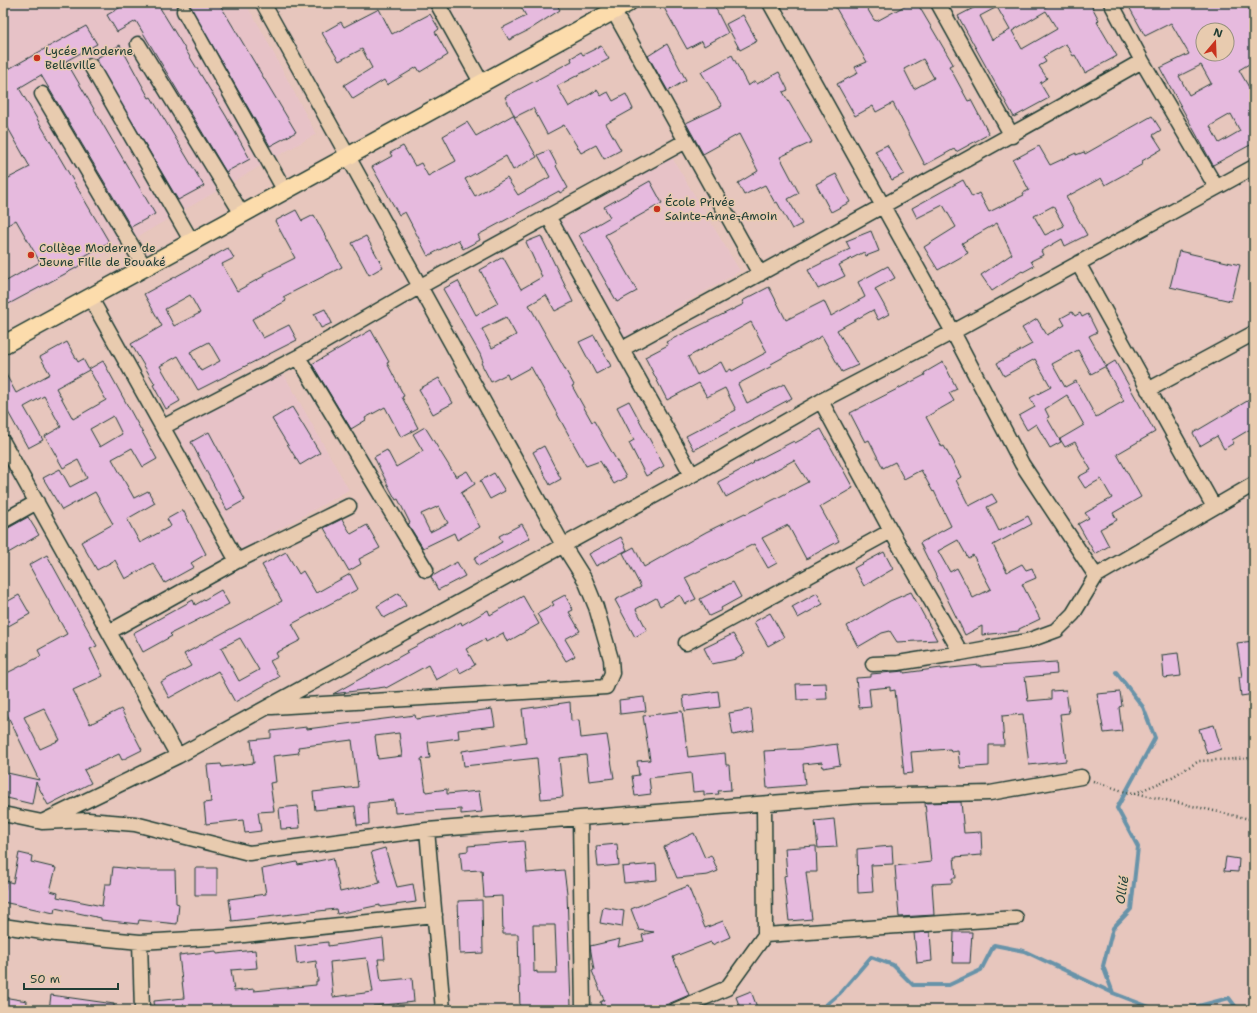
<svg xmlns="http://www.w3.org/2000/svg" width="1257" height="1013" font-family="'Shantell Sans',sans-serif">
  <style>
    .built { fill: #e7c2c7 }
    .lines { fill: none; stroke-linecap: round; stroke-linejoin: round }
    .stream { stroke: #6893a9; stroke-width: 4 }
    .building { fill: #e6bade; stroke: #1f3d34; fill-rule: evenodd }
    .minor-casing { stroke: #1f3d34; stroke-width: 17 }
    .major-casing { stroke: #1f3d34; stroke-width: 20 }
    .path { stroke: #1f3d34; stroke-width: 2.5; stroke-dasharray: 1 3; stroke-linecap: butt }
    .minor { stroke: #e8cbaf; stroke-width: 14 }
    .major { stroke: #fcdcac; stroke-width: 17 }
    .poi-dot { fill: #c8321e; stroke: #e8cbaf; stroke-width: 1.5 }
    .labels { text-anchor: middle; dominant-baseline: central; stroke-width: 3; stroke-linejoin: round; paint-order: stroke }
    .poi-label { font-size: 12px; fill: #1f3d34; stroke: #e8cbaf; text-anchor: start }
    .water-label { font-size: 13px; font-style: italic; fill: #25443e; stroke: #e8cbaf }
  </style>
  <rect width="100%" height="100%" fill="#e7c6bd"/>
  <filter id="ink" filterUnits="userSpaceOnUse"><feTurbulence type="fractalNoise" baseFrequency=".025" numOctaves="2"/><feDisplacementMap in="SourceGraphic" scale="8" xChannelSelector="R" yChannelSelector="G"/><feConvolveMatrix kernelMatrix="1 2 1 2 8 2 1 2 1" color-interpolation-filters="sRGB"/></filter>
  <g filter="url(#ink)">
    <path class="built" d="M3 3H245L261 29 316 134 125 244 3 310Z
      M671 156 740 271 624 338 559 222Z
      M281 369 349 490 242 550 174 428Z"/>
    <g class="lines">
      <path class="stream" d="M1116 672 1143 707 1155 738 1117 808 1138 847 1131 909 1113 928 1103 966 1113 993 1152 1008 1187 1009 1229 998 1238 1010
        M820 1010 840 993 871 957 893 965 913 985H949L981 970 994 945 1024 951 1113 993"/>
    </g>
    <path class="building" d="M128 3H157L226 116 250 159 226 172 136 21 117 32 107 15Z
      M188 3H219L296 132 270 146Z
      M519 3H556L560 10 529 30 509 40 502 28 526 16Z
      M669 3H713L728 33 704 46 702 41 687 49 663 6Z
      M833 3H864L874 20 877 21 910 3H917L953 64 949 66 968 101 971 100 989 134 956 152 954 149 925 165 893 103 876 112 873 106 855 116 837 84 858 73 855 67 867 62ZM923 59 934 78 914 89 904 69Z
      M983 3H1043L1045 7 1053 3H1090L1099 20 1097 22 1117 56 1085 73 1075 55 1073 56 1066 44 1043 57 1046 62 1039 66 1047 78 1040 83 1049 98 1014 117 958 16ZM997 7 1010 30 992 40 980 16ZM1046 11 1057 29 1022 49 1012 31Z
      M1127 3H1246L1254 17V61L1239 70 1254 96V143L1213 165 1160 68 1189 54 1171 23 1145 36ZM1203 30H1227V54H1203ZM1201 65 1211 83 1189 95 1179 76ZM1231 114 1240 131 1219 143 1210 126Z
      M379 9 392 34 430 14 439 29 435 32 448 55 420 72 417 67 387 85 384 80 353 99 344 85 372 68 362 49 339 61 322 33 341 22 344 27Z
      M743 15 757 41 740 50 726 24Z
      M86 26 97 44 66 61 155 214 131 227 41 75 19 88 109 242 81 258 83 263 76 268 3 307V283L40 262 16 220 3 228V181L30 167 3 119V72Z
      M667 44 686 80 668 91 648 56Z
      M120 45 149 98 151 97 204 186 178 200 95 59Z
      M601 46 609 59 557 86 569 107 597 90 601 96 608 92 613 101 626 94 633 109 606 124 621 150 604 159 596 145 581 153 564 125 547 134 533 108 515 117 505 97 572 61 571 58 581 52 583 55Z
      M732 55 748 86 755 81 757 84 779 72 788 90 783 92 812 142 780 157 799 193 788 199 802 224 792 229 777 202 775 203 765 185 744 195 738 183 758 171 739 134 703 154 686 123 722 106 701 72Z
      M513 115 537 157 513 170 506 156 465 179 475 196 507 178 518 195 550 177 538 155 549 150 557 165 556 166 568 188 560 193 559 191 478 235 480 240 463 249 458 240 428 256 405 212 399 215 372 167 392 156 390 153 403 146 415 166 421 163 428 176 456 161 443 136 467 122 476 136Z
      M1152 116 1161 130 1153 135 1162 149 1142 161 1143 164 1105 185 1101 178 1066 197 1087 235 1065 246 1062 239 1041 251 1043 255 1031 261 1034 266 1023 272 1022 271 992 291 981 275 1012 254 997 223 962 243 968 253 938 270 924 247 956 227 943 205 917 218 912 208 963 180 972 197 979 193 989 212 1024 195 1023 193 1029 190 1013 160 1039 146 1050 165 1076 153V155L1084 152 1085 154ZM1053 206 1064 226 1045 235 1034 216Z
      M887 145 904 174 892 180 875 151Z
      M836 174 850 202 831 212 816 184Z
      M650 181 662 203 605 235 637 291 617 302 579 235 610 217 604 207Z
      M296 210 302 221 314 215 342 267 283 297 286 301 252 319 263 338 289 325 297 340 198 390 178 356 160 366 180 401 166 409 153 385 155 384 131 344 162 326 144 294 228 248 234 258 222 264 237 291 264 276 263 274 295 258 275 221ZM190 295 200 313 174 326 165 309ZM209 342 220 361 201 371 190 352Z
      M871 231 879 251 866 256 864 252 839 265 845 276 818 289 808 270 850 249 846 241Z
      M366 236 383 267 369 275 352 243Z
      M541 236 573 302 555 311 546 295 529 305 574 385 572 386 592 422 594 421 626 477 614 484 600 461 586 466 531 367 509 379 507 374 491 382 481 363 483 362 480 354 443 289 458 281 476 315 498 303 480 270 503 257 521 289 542 277 526 242ZM506 317 516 335 492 348 482 329Z
      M1179 251 1240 265 1231 301 1170 287Z
      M888 266 895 278 875 289 889 314 878 320 873 310 837 330 858 365 842 372 822 336 771 364 772 366 738 384 747 403 784 384 792 398 694 450 686 436 736 410 725 388 707 397 699 383 667 400 645 357 668 345 666 342 744 304 742 301 769 287 786 320 824 301 831 316 865 297 858 282ZM751 322 767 352 732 371 731 369 726 372 721 362 697 375 688 357Z
      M325 309 332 323 321 328 314 314Z
      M1072 312 1075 316 1080 313 1082 317 1088 314 1097 332 1089 336 1106 366 1091 374 1078 350 1052 364 1065 387 1076 381 1096 417 1124 401 1105 367 1115 361 1155 432 1117 454 1141 497 1113 513 1117 520 1100 529 1109 546 1095 554 1078 524 1089 518 1085 513 1112 498 1101 479 1085 488 1078 477 1091 470 1075 442 1065 447 1060 439 1084 425 1067 395 1045 409 1049 417 1047 418 1061 442 1050 448 1036 424 1027 430 1019 416 1035 407 1030 398 1051 387 1035 359 1004 376 997 363 1032 344 1022 328 1037 319 1047 335 1065 325 1061 318Z
      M371 330 389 362 387 363 404 396 402 397 418 428 401 437 385 407 365 418 366 420 351 429 312 364Z
      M594 335 611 366 596 374 579 342Z
      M67 342 78 362 83 359 89 370 56 388 73 419 106 400 89 369 103 361 157 459 143 467 132 448 112 459 134 498 148 491 155 503 127 519 140 543 171 526 167 519 183 510 206 554 191 563 194 567 165 583 153 563 125 579 115 560 97 570 81 542 113 524 95 492 62 510 43 478 60 469 70 487 87 478 78 460 63 468 45 436 61 427 44 396 24 407 43 440 28 448 3 403V369L16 393 50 374 40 357ZM113 416 122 434 100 447 90 429Z
      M943 362 957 389 949 393 954 401 926 417 942 447 944 446 961 477 956 480 969 506 992 494 997 502 987 507 999 531 1028 516 1032 524 993 545 1007 572 1022 564 1026 570 1032 568 1036 578 1022 584 1040 619 1019 629V631L982 635V626L965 635 920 543 951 526 934 491 933 492 921 470 904 479 895 462 883 468 869 440 865 442 850 413 925 375 924 373ZM958 540 968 558 973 555 991 589 973 598 957 568 950 572 938 551Z
      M439 378 453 403 433 414 419 389Z
      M1254 397V427L1232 440 1234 443 1224 449 1217 436 1200 446 1193 433Z
      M629 401 664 466 646 476 629 443 634 440 617 407Z
      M292 407 320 453 300 465 272 419Z
      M425 427 456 477 467 471 475 484 461 493 480 527 457 540 454 533 423 548 408 524 410 523 398 499 396 500 390 489 374 457 387 450 396 467 423 451 413 434ZM439 506 448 523 430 532 421 514Z
      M821 429 853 488 820 507 839 541 806 559 788 525 762 538 777 563 768 568 754 544 685 578 696 599 685 604 680 595 660 606 656 598 636 609 647 630 635 637 615 600 641 587 623 553 634 547 644 567 706 532 745 513 746 514 808 482 794 460 726 497 718 482 754 463 753 462 794 441 795 443Z
      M209 432 245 500 227 510 191 442Z
      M544 446 561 479 550 485 533 452Z
      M494 473 505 491 490 499 480 481Z
      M28 517 39 535 3 556V531Z
      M342 519 351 534 367 525 380 548 359 559 361 564 349 571 324 528Z
      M522 524 530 538 478 566 474 558 502 542 499 536Z
      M621 537 627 550 596 566 589 554Z
      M286 552 299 574 303 571 316 593 350 574 358 589 292 624 301 640 276 653 278 657 270 661 279 677 235 702 218 671 169 698 161 682 191 666 184 654 282 601 262 565ZM240 638 259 670 239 681 221 648Z
      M884 552 893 569 864 586 854 568Z
      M47 555 97 646 90 649 103 676 73 690 90 724 121 709 142 750 122 760 119 754 84 770 91 783 48 805 36 782 32 804 3 797V772L39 780 3 706V675L41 656 38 650 67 634 29 565ZM44 708 60 740 40 749 24 717Z
      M457 562 465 576 438 590 431 577Z
      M733 582 741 597 721 608 722 610 709 616 700 599Z
      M221 590 229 604 170 634 172 636 143 652 133 633 193 600 195 605Z
      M911 592 937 640 897 642 890 631 882 633 858 647 847 626 890 601Z
      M399 593 406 606 384 618 377 606Z
      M817 593 823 604 798 618 792 607Z
      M19 595 30 614 3 629V604Z
      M565 595 573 610 569 612 580 631 565 639 575 656 566 661 537 614 554 605 552 602Z
      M523 596 539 624 507 642 503 633 486 642 485 639 466 649 475 665 460 673 458 668 436 680 428 665 386 688 385 687 333 694 408 652 407 651 461 622 462 625 488 610 490 615Z
      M770 613 784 637 768 646 754 622Z
      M733 634 745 654 736 659 712 664 704 648Z
      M1253 641 1254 694 1241 696 1239 677H1242L1237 643Z
      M1178 653 1181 676 1164 678 1162 655Z
      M1056 662 1057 674 1025 677 1028 701 1051 699V691L1066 690 1069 713 1060 714 1066 761 1029 765 1023 714 1002 716 1004 745H989V766L960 768 958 751 951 752 950 749 911 752 913 773 904 774 895 690 890 691V687L869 689 871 707 859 708 856 678 871 677V674L904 671V673L941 668V669L980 665V667Z
      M826 683 827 699 797 700 796 684Z
      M718 691 720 707 685 711 683 696Z
      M1120 692 1122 706 1119 707 1122 731 1104 733 1097 694Z
      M644 697 646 711 620 714 619 700Z
      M570 702 571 721 579 720 581 738 607 735 614 778 589 781 586 755 559 758 563 797 541 799 537 758 464 766 462 751 526 742 522 709Z
      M492 709 495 726 458 730 459 738 428 742 430 758 421 759 426 792 447 789V794L479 791 482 812 461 814V809L395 813 394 800 368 803 369 824 357 825 355 806 315 810 313 792 358 787 352 740 298 747 299 753 273 756 276 782 270 783 274 811 258 812 261 831 245 833 243 820 206 824 204 803 211 802 207 765 221 764 222 767 254 763 251 740 271 738V731L307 727V729L415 715 416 719ZM399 733 402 756 378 759 375 736Z
      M751 709 754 731 733 735 729 713Z
      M682 711 688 757 725 753 726 765H729L731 790 718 791 719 794 704 795V791L693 792 691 773 649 778 651 794 635 796 632 776 639 775 637 761 650 760 643 716Z
      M1214 725 1221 749 1207 754 1199 729Z
      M837 744 840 765 823 768 822 762 803 764 805 785 767 788 764 751 801 749Z
      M961 802 964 833 981 832 982 855 954 857 956 878H952V883L932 884 934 915 899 917 895 866 931 862 925 803Z
      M298 806 300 828 281 829 279 808Z
      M834 819 837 847 818 848 815 821Z
      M694 833 705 858 711 855 718 871 708 875 677 878 664 847Z
      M524 841 527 873 564 870 567 893 571 1006 532 1007V1010H520L518 934H503L502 896 484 897 482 870 462 871 460 852 468 851V846ZM533 925H555L557 973H537V971L534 972Z
      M617 844 619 865 598 867 596 846Z
      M816 846 817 872H806L812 919 789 921 784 876 787 875 785 848Z
      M892 846 893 864 871 865 873 892 858 893 857 849Z
      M385 848 397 887 413 884 416 902 380 907V905L337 914 336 909 232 921 229 899 266 894 262 869 297 862 298 865 333 858 340 892 380 883 371 852Z
      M19 853 32 856 31 862 56 868 50 891 58 893 57 897 102 906 105 884H111L113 867 142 870H175L176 903 179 904 177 924 139 920 138 924 101 920V918L55 908 54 913 3 902 6 881 13 883Z
      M1226 857 1239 859 1238 872 1224 871Z
      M656 864 657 880 624 883 622 867Z
      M195 868H217V895H195Z
      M688 886 705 928 723 921 730 937 712 945 711 942 673 957 689 995 654 1010H603L600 1002 604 1000 592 971 594 970 590 946 620 939 618 947 644 941 642 935 654 932 639 930 631 909Z
      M482 900 483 953 460 954 458 901Z
      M603 907 624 911 622 927 600 923Z
      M930 932 932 961 917 963 914 933Z
      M954 932H972L970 963H953Z
      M383 938 385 959H378L381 981 412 978 414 1002 373 1006 374 1010H337V1008L321 1010H155L154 1001 184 998 179 955 216 951 217 954 255 950 257 968 231 970 234 991 254 989V991L316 985V981H318L316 961 297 964 295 946 328 942V946ZM366 958 367 961H368L373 992 333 997 330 962Z
      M751 991 758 1010H741L736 997Z
      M51 995 114 1004V1010H49Z
      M3 997 27 1001 26 1010H3Z"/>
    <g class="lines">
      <defs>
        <path id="minor" d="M263 3 563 545 585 580 596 607 611 659 612 673 606 687 272 707
          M437 3 482 84
          M609 3 760 274
          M770 3 953 332 1022 464 1096 576
          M938 3 1012 136
          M1111 3 1142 61 1216 187
          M184 11 285 191
          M138 44 242 214
          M91 66 192 242
          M42 94 145 268
          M548 216 692 475
          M1078 263 1214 507
          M90 297 237 561
          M622 349C796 254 970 159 1142 61
          M298 357 426 570
          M1148 390 1254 333
          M821 401 891 531 961 653
          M163 427 298 357 419 287 686 141
          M3 442 178 756
          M3 521 37 502
          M109 632 237 561 349 506
          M686 643 891 531
          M873 664 898 663 961 653 1027 641 1057 630 1073 614 1096 576 1254 484
          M3 814 42 822 88 820 135 824 249 853 427 830 580 818 859 796 990 793 1081 777
          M580 818 583 1010
          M42 822 178 756 692 475 821 401 953 332 1254 167
          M427 830 443 1010
          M3 926 56 934 140 942 226 937 435 915
          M765 935 1016 918
          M140 942 142 1010
          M676 1010 727 988 765 935 764 804"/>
        <path id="major" d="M3 345 628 3"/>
      </defs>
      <use href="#minor" class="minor-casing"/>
      <use href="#major" class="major-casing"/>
      <path class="path" d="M1093 781 1126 792 1135 793 1167 780 1199 761 1254 758
        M1135 793 1254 820"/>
      <use href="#minor" class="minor"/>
      <use href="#major" class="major"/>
    </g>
  </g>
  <g class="poi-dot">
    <circle cx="37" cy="58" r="4"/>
    <circle cx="657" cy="209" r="4"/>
    <circle cx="31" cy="255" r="4"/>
  </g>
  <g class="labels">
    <g class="poi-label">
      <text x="45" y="51">Lycée Moderne<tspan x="45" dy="14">Belleville</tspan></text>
      <text x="665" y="202">École Privée<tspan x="665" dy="14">Sainte-Anne-Amoin</tspan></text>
      <text x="39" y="248">Collège Moderne de<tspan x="39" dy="14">Jeune Fille de Bouaké</tspan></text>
    </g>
    <g class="water-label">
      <text transform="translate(1122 890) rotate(-81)">Ollié</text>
    </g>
  </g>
  <rect width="1257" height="1013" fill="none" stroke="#e8cbaf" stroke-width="16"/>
  <rect x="8" y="8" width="1241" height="997" fill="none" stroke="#1f3d34" stroke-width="1.5" filter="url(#ink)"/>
  <g transform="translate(1215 42) rotate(19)"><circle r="19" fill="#e8cbaf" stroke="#98927e"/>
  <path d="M0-3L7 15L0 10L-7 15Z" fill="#c8321e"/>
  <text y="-6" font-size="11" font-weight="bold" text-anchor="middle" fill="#1f3d34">N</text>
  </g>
  <path d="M24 983v6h94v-6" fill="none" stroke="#1f3d34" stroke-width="2"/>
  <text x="30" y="983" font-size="12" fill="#1f3d34" stroke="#e8cbaf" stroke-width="3" paint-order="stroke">50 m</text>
</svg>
